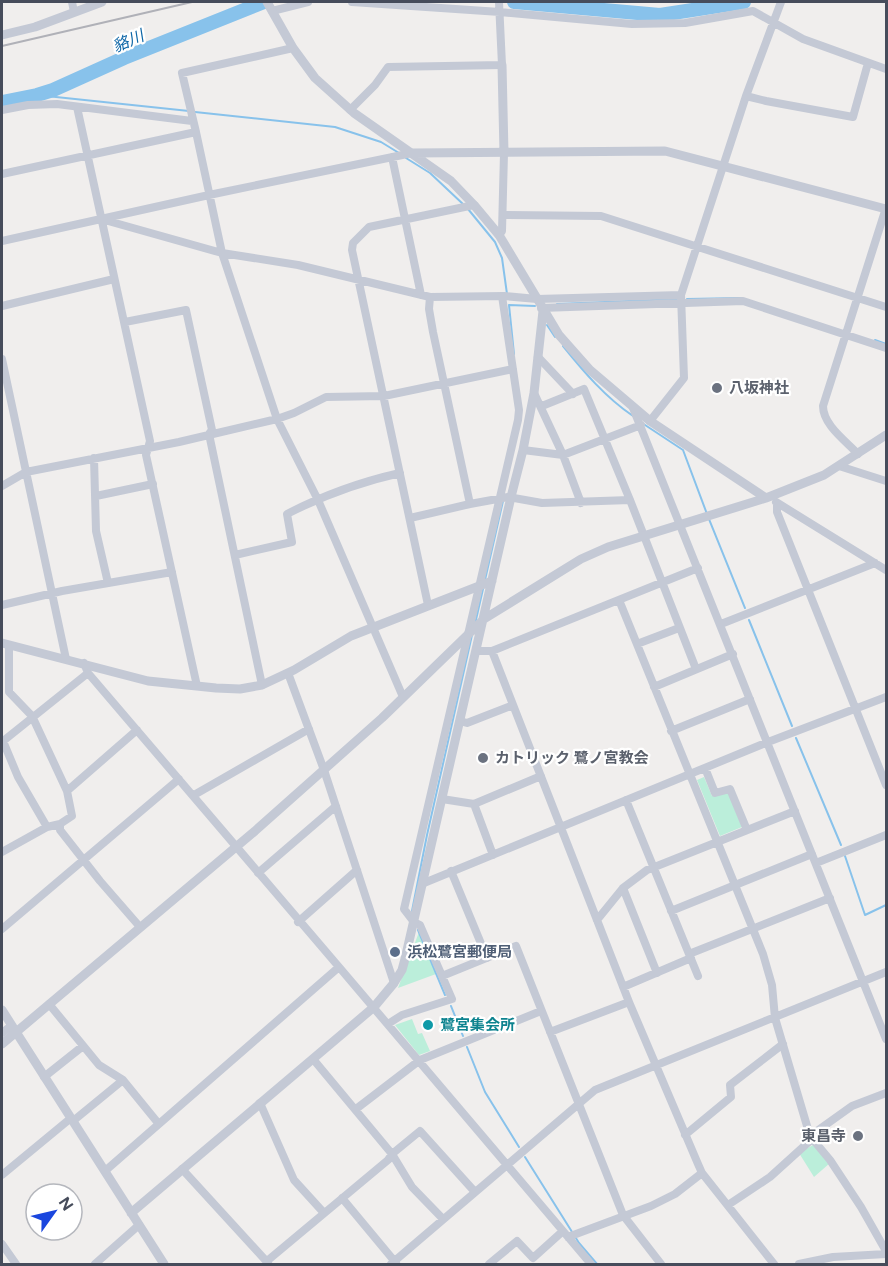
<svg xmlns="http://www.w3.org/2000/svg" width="888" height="1266" font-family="Figtree,'Noto Sans JP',sans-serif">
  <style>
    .green { fill: #bbeeda }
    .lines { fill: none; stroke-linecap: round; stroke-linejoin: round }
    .stream { stroke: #88c2eb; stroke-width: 2 }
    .river { stroke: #88c2eb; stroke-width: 14 }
    .minor { stroke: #c4c9d5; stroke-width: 8 }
    .tertiary { stroke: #c4c9d5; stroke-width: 9 }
    .rail { stroke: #b0b1b8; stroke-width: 2 }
    .worship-dot { fill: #6b7280; stroke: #fff; stroke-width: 2 }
    .service-dot { fill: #5c6f8a; stroke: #fff; stroke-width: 2 }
    .culture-dot { fill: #0f9aa8; stroke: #fff; stroke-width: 2 }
    .labels { text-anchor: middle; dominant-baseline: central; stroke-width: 4.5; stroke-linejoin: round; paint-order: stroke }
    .worship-label { font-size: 15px; font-weight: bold; fill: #5b616d; stroke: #fff; text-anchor: start }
    .service-label { font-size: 15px; font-weight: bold; fill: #4e5e75; stroke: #fff; text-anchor: start }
    .culture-label { font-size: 15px; font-weight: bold; fill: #0d838f; stroke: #fff; text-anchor: start }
    .water-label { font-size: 16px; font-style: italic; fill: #0d66a7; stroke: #fff }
  </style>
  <rect width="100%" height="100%" fill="#f0eeed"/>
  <path class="green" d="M704 777 712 796 728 792 742 827 720 836 697 780Z
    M419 932 436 974 398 988Z
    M412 1019 418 1034 422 1033 430 1051 419 1055 395 1025Z
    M813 1145 830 1163 814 1177 799 1153Z"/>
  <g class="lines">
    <path class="stream" d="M37 95 189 111
      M195 112 335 127 381 142 399 153
      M406 158 430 173 464 205
      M468 209 495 242 502 258 507 294
      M687 299 741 298
      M557 304 677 299
      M547 325 555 337
      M875 340 886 344
      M563 346C584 372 605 397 633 416
      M514 354 509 305 535 306
      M642 423 683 450 707 514
      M709 519 745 608
      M485 580 503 501
      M749 620 792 726
      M475 624 483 589
      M796 738 841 845
      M845 856 865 915 886 905
      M412 911 427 835 472 635
      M418 930 445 995
      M451 1006 463 1036
      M467 1047 485 1092 519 1147
      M525 1157 579 1243 597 1264"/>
    <path class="river" d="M514 2 660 15 744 2
      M2 102 37 95 53 90 124 58 264 2"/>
    <path class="minor" d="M72 2 74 12
      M352 2 500 12 632 24 685 23 753 11 803 39 886 69
      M272 11 308 2
      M746 96 766 101 853 117 868 63
      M77 107 150 441 146 455 197 686
      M2 110 28 105 57 104 192 121
      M350 110 375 85 388 67 502 65 499 2
      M196 132 222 253 277 419 318 500 403 697
      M392 157 421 295
      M2 174 196 132 182 73 293 48
      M503 215 601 216 886 307
      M101 219 222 253 298 265 430 297 504 296 537 299 681 295
      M499 235 502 231 504 153
      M2 241 209 195 412 153
      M2 306 114 279
      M541 308 743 301 886 348
      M125 322 186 310 212 430 209 434 262 685
      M538 357 573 394
      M2 359 66 659
      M534 393 563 455 581 503
      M542 406 584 389 630 500 696 669
      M633 408 886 1039
      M650 421 684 378 681 295 746 96 781 2
      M523 450 563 455 641 425
      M858 454C846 441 823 425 823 406L886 208
      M94 458 96 531 108 583
      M839 466 886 481
      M2 486 26 472 179 442 277 419 294 413 326 397 384 396 513 369
      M96 496 153 484
      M776 502 886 570
      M777 503V512L886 785
      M470 504 508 497 542 503 630 500
      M410 518 470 504 433 332 429 309 430 297
      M235 555 292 542 287 514C324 495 360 482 400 473
      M619 600 763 954 772 985 775 1018 810 1136 830 1160 861 1207 886 1251
      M2 605 62 591 172 572
      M428 605 352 250 353 243 369 227 474 205
      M721 624 875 563
      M637 644 679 628
      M476 651H492L698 568
      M492 651 629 1002 698 1164 702 1173 774 1264
      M84 663 88 673 339 967 105 1171
      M288 673 324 770 394 983
      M654 687 733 654
      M460 721 467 723 513 705
      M671 731 750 699
      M3 741 18 777 47 827
      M2 742 88 673
      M705 768 715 793 730 789 747 830
      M67 791 137 730
      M194 795 309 729
      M442 799 474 804 541 776
      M626 800 698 976
      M474 804 493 855
      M60 824V830L100 881 140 927
      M2 852 47 827 60 824 72 816 67 791 32 716 9 692V645
      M816 863 886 835
      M451 871 487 958
      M258 873 336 806
      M424 883 768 742 886 697
      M623 888 657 973
      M671 911 812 854
      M597 920 623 888 647 870 795 811
      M298 922 357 870
      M2 929 179 779
      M689 954 830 898
      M339 967 591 1264
      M442 976 516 946 623 1215 661 1264
      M623 987 691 958
      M49 1004 99 1065 123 1080 158 1123
      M388 1024 402 1015 452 999 420 925 414 922 404 909 518 420 519 410 502 296
      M550 1032 629 1002
      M2 1033 11 1026
      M313 1059 392 1154 412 1187 443 1219
      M44 1077 83 1046
      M260 1103 294 1180 324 1213
      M356 1109 420 1060 541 1011
      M73 1121 123 1080
      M685 1135 731 1097 730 1085 783 1044
      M810 1136 852 1106 886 1093
      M182 1169 268 1263
      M2 1175 71 1118
      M342 1198 396 1263
      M728 1205 770 1177 812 1139
      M568 1237 651 1206 675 1194 702 1173
      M2 1244 16 1264
      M267 1261 388 1160 392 1154 420 1131 475 1192
      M95 1264 139 1225
      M391 1264 595 1090 886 972
      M489 1264 517 1241 533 1258 563 1231
      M799 1264 833 1257 886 1254"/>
    <path class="tertiary" d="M267 2 293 48 315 78 354 113 451 181 474 205 499 235 559 335 590 370 650 421 766 498
      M2 35 35 27 102 2
      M502 65 504 153
      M413 153 665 151 886 209
      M2 643 148 681 216 688 240 689 262 685 294 670 351 636 492 581
      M2 1010 164 1264
      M2 1044 255 831 382 718 484 619 581 559 608 547 766 498 824 475 886 435
      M131 1213 374 1007 394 983 402 970 405 959 511 497 523 450 534 393 543 311"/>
    <path class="rail" d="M2 46 192 2"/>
  </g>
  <g class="worship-dot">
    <circle cx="717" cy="388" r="6"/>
    <circle cx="483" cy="758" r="6"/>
    <circle cx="858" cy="1136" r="6"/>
  </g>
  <circle class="service-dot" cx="395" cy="952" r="6"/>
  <circle class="culture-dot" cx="428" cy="1025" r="6"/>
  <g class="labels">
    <g class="worship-label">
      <text x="729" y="388">八坂神社</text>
      <text x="495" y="758">カトリック 鷺ノ宮教会</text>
      <text x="846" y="1136" text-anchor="end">東昌寺</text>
    </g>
    <g class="service-label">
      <text x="407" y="952">浜松鷺宮郵便局</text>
    </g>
    <g class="culture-label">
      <text x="440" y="1025">鷺宮集会所</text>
    </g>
    <g class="water-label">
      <text transform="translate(128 41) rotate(-23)">貉川</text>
    </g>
  </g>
  <rect width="888" height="1266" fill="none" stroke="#464c5b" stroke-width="6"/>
  <g transform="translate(54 1212) rotate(56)"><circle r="28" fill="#ffffff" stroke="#b5b7bd" stroke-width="1.5"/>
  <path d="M0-4.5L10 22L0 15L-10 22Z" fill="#1a46de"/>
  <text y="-9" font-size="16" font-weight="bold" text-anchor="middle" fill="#464c5b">N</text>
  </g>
</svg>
